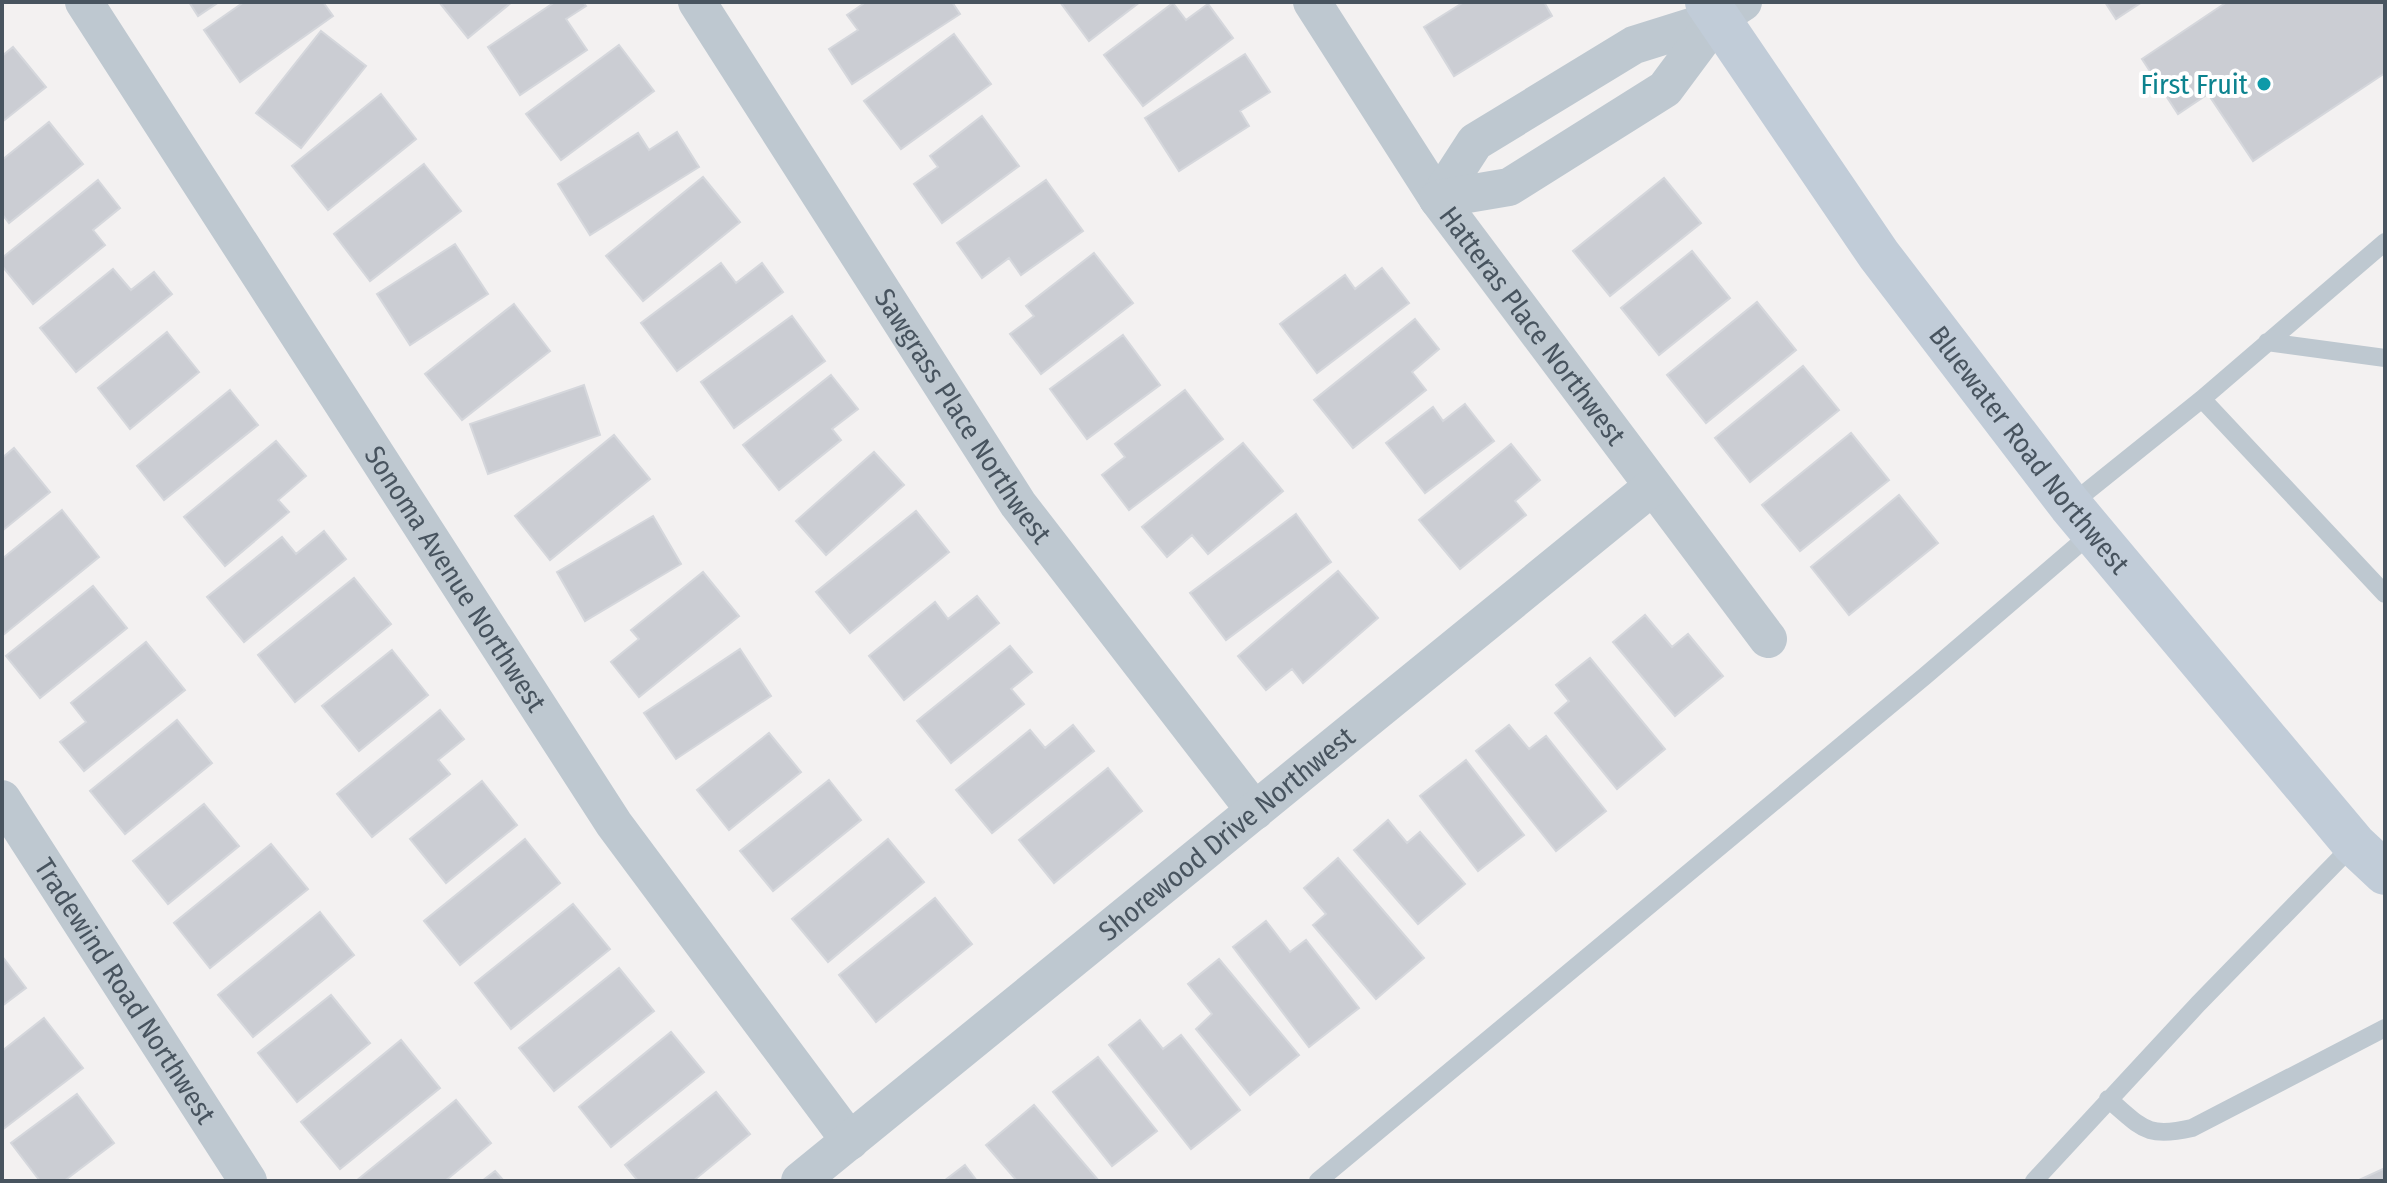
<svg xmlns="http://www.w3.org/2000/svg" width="2387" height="1183" font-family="'Fira Sans Condensed',sans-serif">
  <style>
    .building { fill: #cbcdd3; stroke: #d5d7dc; stroke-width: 2 }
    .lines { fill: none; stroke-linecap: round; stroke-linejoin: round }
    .lane { stroke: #bec8d0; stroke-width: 18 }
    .street { stroke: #bec8d0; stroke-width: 38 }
    .secondary { stroke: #c1ccd8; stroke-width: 44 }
    .culture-dot { fill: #0f9aa8; stroke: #fff; stroke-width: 3 }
    .labels { text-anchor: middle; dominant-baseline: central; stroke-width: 8; stroke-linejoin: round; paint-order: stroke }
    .culture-label { font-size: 28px; fill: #0d838f; stroke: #fff; text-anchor: end }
    .street-label { font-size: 28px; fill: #48545f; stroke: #fff }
  </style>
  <rect width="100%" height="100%" fill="#f3f1f1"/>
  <path class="building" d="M189 2H219L198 16Z
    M244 2H323L333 16 240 82 204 30Z
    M439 2H512L468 38Z
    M555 2H583L586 6 566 19 587 50 520 95 488 47Z
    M866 2H952L960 14 852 84 829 49 858 30 847 15Z
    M1060 2H1140L1089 41Z
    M1464 2H1544L1552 16 1454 76 1424 27Z
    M2105 2H2142L2116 19Z
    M2227 2H2385V73L2253 161 2208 94 2178 114 2142 59Z
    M1173 3 1186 20 1208 4 1233 38 1143 106 1104 55Z
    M321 31 366 66 301 148 256 113Z
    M954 34 991 84 901 149 864 101Z
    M619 45 654 91 561 160 526 114Z
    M13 47 46 87 2 122V56Z
    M1245 54 1270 92 1240 111 1249 126 1179 171 1145 118Z
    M381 94 416 139 328 210 292 166Z
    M982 116 1019 166 942 223 914 184 938 167 930 156Z
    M49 122 83 164 9 223 2 214V160Z
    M677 132 699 167 590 235 558 184 638 133 649 150Z
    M424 164 461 211 370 281 334 234Z
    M703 177 740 222 643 301 606 256Z
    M1664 178 1701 223 1610 296 1573 251Z
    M98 180 120 208 93 230 105 245 33 304 2 266V258Z
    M1046 180 1083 231 1021 275 1009 258 982 278 957 243Z
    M455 244 488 294 410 345 377 294Z
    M1692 251 1730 298 1659 355 1621 308Z
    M1094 253 1133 303 1041 374 1010 334 1034 316 1026 306Z
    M721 263 736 283 762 263 783 292 677 371 641 323Z
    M1382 268 1409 303 1317 373 1280 324 1345 275 1355 289Z
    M113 269 131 290 154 272 172 294 76 372 40 328Z
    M1757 302 1796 350 1706 423 1667 375Z
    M514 304 550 351 462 420 425 374Z
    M792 316 825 361 734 428 701 382Z
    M1415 319 1439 349 1412 372 1426 390 1353 448 1314 400Z
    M167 332 199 372 130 429 98 388Z
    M1123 335 1160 385 1087 439 1050 389Z
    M1803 366 1839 410 1750 482 1715 438Z
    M831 375 858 409 832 429 841 440 779 490 743 445Z
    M584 385 600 435 488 474 470 424Z
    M230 390 258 425 164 500 137 466Z
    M1185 390 1223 439 1129 510 1102 475 1125 457 1115 444Z
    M1465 404 1494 441 1425 493 1386 443 1433 407 1443 421Z
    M1851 433 1889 480 1800 551 1762 505Z
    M614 435 650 479 550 560 515 516Z
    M276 441 306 476 278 500 289 512 225 566 184 517Z
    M1243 443 1283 491 1208 554 1192 535 1167 557 1142 527Z
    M1511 444 1540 480 1515 501 1526 515 1460 569 1419 520Z
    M14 448 50 492 2 531V458Z
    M874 452 904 485 826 555 796 521Z
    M1899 495 1938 543 1849 615 1811 567Z
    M62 510 99 557 2 636V559Z
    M916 511 949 552 850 633 816 592Z
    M1296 514 1331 562 1226 640 1190 593Z
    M653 516 681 564 585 621 557 572Z
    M324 531 346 559 244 642 207 597 282 537 296 554Z
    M1338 571 1378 618 1303 683 1292 669 1266 690 1238 656Z
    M703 572 739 616 639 697 611 662 639 639 631 630Z
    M354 578 391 624 295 702 258 655Z
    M93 586 127 628 40 698 6 656Z
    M977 596 999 623 904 700 869 656 935 602 948 619Z
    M1645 615 1672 647 1688 634 1723 676 1675 716 1613 642Z
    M146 642 185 690 84 771 60 742 86 722 71 703Z
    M1010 646 1032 672 1011 689 1024 704 951 763 917 721Z
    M740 649 771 696 676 759 644 713Z
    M392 650 428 695 359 751 322 706Z
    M1590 658 1665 749 1617 789 1555 713 1569 701 1556 685Z
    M440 710 464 739 438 760 450 774 372 837 337 794Z
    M177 720 212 763 125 834 90 791Z
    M1073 725 1094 751 992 833 956 790 1030 730 1045 748Z
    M1509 725 1529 749 1546 736 1606 811 1556 851 1476 751Z
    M769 733 801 772 729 830 697 790Z
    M1466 760 1524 835 1478 871 1420 796Z
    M1108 768 1142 811 1054 883 1019 840Z
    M829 780 861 820 773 891 740 851Z
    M482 781 517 825 446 883 410 839Z
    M204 804 239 846 168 904 133 861Z
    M1388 820 1407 843 1420 832 1465 884 1418 924 1354 850Z
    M525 839 560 883 460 965 424 921Z
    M888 839 924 882 828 962 792 919Z
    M271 844 308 889 210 968 174 923Z
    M1338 858 1424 958 1376 999 1313 925 1326 914 1304 888Z
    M935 898 972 944 876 1022 839 975Z
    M573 904 610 949 511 1029 475 983Z
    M320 912 354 955 253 1037 218 995Z
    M1266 921 1290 952 1306 940 1359 1008 1309 1047 1233 947Z
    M2 956 26 988 2 1006Z
    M1219 959 1299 1055 1250 1095 1196 1029 1212 1014 1188 984Z
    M619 968 654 1011 554 1091 519 1048Z
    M331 995 370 1043 297 1102 258 1053Z
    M44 1018 83 1068 2 1130V1051Z
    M1140 1020 1163 1049 1181 1035 1240 1110 1191 1149 1109 1045Z
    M671 1032 704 1072 611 1147 579 1107Z
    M401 1040 440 1088 340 1169 301 1122Z
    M1098 1057 1157 1131 1112 1166 1053 1092Z
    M716 1092 750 1134 693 1181H638L625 1165Z
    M77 1094 114 1143 64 1181H40L11 1143Z
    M456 1100 491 1143 445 1181H356Z
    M1034 1105 1099 1181H1017L986 1145Z
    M965 1165 977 1181H944Z
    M2385 1168V1181H2357Z
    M495 1171 504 1181H482Z"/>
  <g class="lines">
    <path class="lane" d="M2267 342 2385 358
      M2202 399 2385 594
      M2070 505 2202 399 2385 242
      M2108 1099C2142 1127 2145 1139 2192 1128L2385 1028
      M1318 1181 1925 676 2093 532
      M2034 1181 2198 1004 2354 844"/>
    <g class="street">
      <path id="s1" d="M84 2 614 824 850 1141"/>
      <path id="s2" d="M697 2 1018 504 1255 811"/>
      <path id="s3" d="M1312 2 1438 199 1768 639"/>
      <path d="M1438 199 1475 142 1634 45 1717 19 1743 2"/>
      <path d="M1438 199 1509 187 1665 89 1717 19"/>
      <path id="s4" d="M2 799 248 1181"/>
      <path id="s5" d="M800 1181 1652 487"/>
    </g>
    <path class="secondary" id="s6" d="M1707 2 1879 255 2070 505 2354 844 2385 873"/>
  </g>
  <circle class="culture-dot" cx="2264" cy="84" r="8"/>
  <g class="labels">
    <g class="culture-label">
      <text x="2248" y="84">First Fruit</text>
    </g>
    <g class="street-label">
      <text stroke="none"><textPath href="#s3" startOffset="392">Hatteras Place Northwest</textPath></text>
      <text stroke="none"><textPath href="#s2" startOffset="492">Sawgrass Place Northwest</textPath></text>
      <text stroke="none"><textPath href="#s6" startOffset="552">Bluewater Road Northwest</textPath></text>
      <text stroke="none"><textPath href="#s1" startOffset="686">Sonoma Avenue Northwest</textPath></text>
      <text stroke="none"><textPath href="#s5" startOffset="550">Shorewood Drive Northwest</textPath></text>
      <text stroke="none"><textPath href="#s4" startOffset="228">Tradewind Road Northwest</textPath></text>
    </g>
  </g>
  <rect width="2387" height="1183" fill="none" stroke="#48545f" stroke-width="8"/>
</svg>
